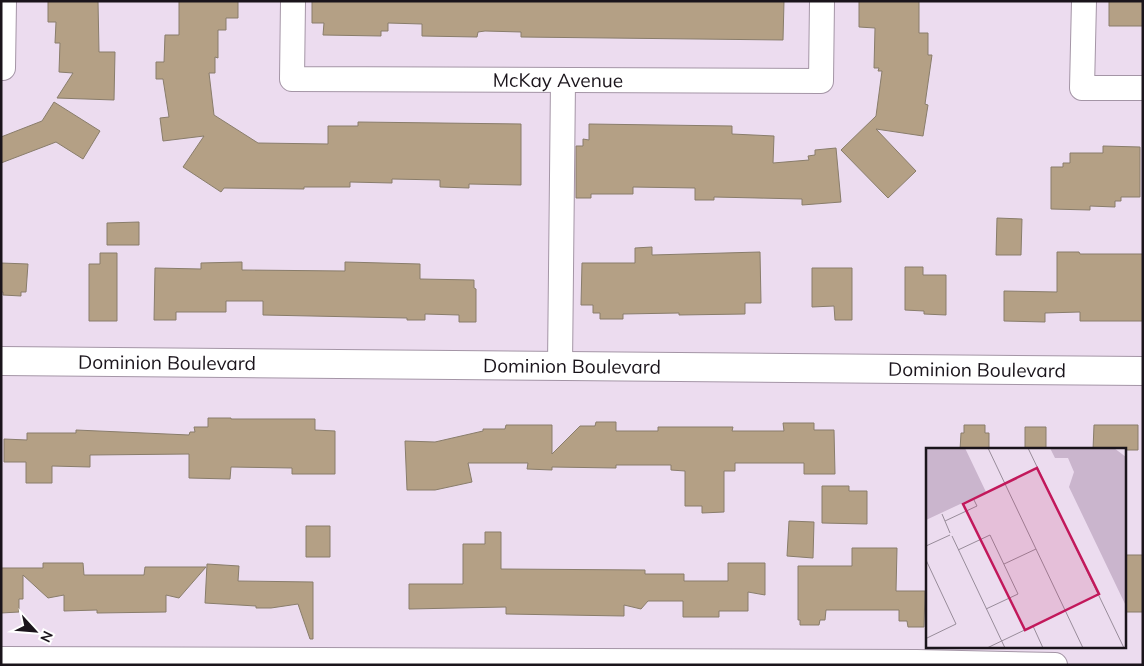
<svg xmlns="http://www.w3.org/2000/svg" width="1144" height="666" font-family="Mulish,sans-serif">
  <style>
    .building { fill: #b4a085; stroke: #897d6b }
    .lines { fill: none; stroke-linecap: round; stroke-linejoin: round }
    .minor-casing { stroke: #a495a6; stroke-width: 26 }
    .tertiary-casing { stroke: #a495a6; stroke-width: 30 }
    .minor { stroke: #fff; stroke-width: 24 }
    .tertiary { stroke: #fff; stroke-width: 28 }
    .labels { text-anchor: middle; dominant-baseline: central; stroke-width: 5; stroke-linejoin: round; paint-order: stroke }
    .street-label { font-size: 19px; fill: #1a141b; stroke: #fff }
    .inset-road { fill: none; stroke: #988c9a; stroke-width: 1 }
    .view { fill: #c2185b; fill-opacity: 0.15; stroke: #c2185b; stroke-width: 2.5 }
    .inset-edge { fill: none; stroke: #1a141b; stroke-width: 2.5 }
  </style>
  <rect width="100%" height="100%" fill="#ecdcef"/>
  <path class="building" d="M48 1H98L99 52H115L114 100 57 98 73 73 59 72 60 43H55L56 22H48Z
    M179 1H238V18H226V30H218V58L215 57V73H209L214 115 258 143 328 144V126H358V122L521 124V185L469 184V188L440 187V180L392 179V183L350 182V187H304V189L224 188 221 192 183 167 204 136 163 141 160 118 169 117 163 79H156V62H164L165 35H179Z
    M312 1H784L783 40 521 37V32L485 31 478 32 477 37 422 36V24L388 23V31H381V36L323 35 324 23H312Z
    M859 1H919V33H928V55H932L925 104 928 105 923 136 876 129 916 171 888 198 841 150 876 116 882 71H878L879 68H874L875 28 859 27Z
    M1109 1H1143V26H1109Z
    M54 102 100 131 83 159 56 142 1 163V137L42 121Z
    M589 124 732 126V134L774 136 773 163 809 160 808 156 815 155V150L836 148 841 202 802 205V199L714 197V200H695V188L633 187V194H591V198H576V146H583V139L589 140Z
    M1103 146 1140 147V197H1121V201H1115V207L1090 206V210L1051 209V167H1063V163H1070V153H1103Z
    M997 218 1022 219 1021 255H996Z
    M139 222V245H107V223Z
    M652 247V255L760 252 761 303H745V314L679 315V313L623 314V319H600V313H593V305H581L582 263H635V248Z
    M1057 252H1079L1080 254H1143V321H1080V312L1045 313V322L1004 321V291L1057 292Z
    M100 253H117V321H89V264H100Z
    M242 262V270L345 271V262L420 264V279L474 280V288L476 289V322H459V315L425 314V320H407V318L263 315V301H226V312H176V320H154L155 268 201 269V263Z
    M1 263 28 264 26 292H21V296L3 295V292H1Z
    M905 267H923V275H946V315L924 314V311L905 310Z
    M812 268H852V320H835L834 306 812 307Z
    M208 418H231V419H315V430L335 431V474H292V468L231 467 230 479 189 478V454L90 455V467L52 466V483H26V462H4V439L27 440V433H76V430L189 435 190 432H195L194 427H208Z
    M596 422H616V431H658V427H733L732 431H784L783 423H814V430H834L835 474H804V463H735V471H724V512L702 513V506H685V471L671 470V465H616V468L552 467V470L527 469 528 463H468L472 482 435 490H407L405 441 435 442 483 431V429H505L506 425H552V454L580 426H595Z
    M964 425H985V433H989V450H960L961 433H964Z
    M1094 425H1138V450H1093Z
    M1025 427H1046V450H1025Z
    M822 486H849V491H867V524L822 523Z
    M789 521 814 522 813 558 787 556Z
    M306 526H330V557H306Z
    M485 532H501V569L645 570V574H684V581H728V563H765V595L748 592V611H719V617H683V601H648L641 609 624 605V616L506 614V607L409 609V584H463V544H485Z
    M852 548H897L896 591H925L924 627H908L907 621H899V610H826L825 620H820L819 625H800V620H798V566H852Z
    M1126 555H1143V612H1125Z
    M43 563H83L84 575H144L145 567H206L179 598 166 595V612L97 613V610L64 611V595L48 598 23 575V599H19V612L1 613V568H43Z
    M207 564 239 566 238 581 313 582V639H310L298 604 271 608H256V606L205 603Z"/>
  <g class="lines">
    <defs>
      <g id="minor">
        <path id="s1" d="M293 1 292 79 821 81 822 1"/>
        <path d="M1084 1 1082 88H1143"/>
        <path d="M1 68H3L4 1"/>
        <path d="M560 366 563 81"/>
        <path d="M1 659 917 662 1055 665"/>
      </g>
      <g id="tertiary">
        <path id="s2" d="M1 361 1143 371"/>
      </g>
    </defs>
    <use href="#minor" class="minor-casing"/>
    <use href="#tertiary" class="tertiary-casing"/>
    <use href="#minor" class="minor"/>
    <use href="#tertiary" class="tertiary"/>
  </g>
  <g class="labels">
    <g class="street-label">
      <text stroke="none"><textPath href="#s1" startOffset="344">McKay Avenue</textPath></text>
      <text stroke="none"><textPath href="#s2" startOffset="166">Dominion Boulevard</textPath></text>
      <text stroke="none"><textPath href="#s2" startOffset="571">Dominion Boulevard</textPath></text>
      <text stroke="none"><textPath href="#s2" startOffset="976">Dominion Boulevard</textPath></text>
    </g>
  </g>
  <g transform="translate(926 448)">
    <rect width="200" height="200" fill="#ecdcef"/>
    <path d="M0 0H39L60 44 0 72ZM124 0H188L200 9V158L143 39 148 24 142 10H129Z" fill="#cab5cd"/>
    <path class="inset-road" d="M62 0 157 200M102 0 198 200M16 66 24 85M19 73 51 58 47 50M26 88 79 200M0 98 24 87M32 102 64 87 92 146 60 161M0 112 30 176 1 190M78 116 110 101M61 200 107 178 117 200"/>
    <path class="view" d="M111 20 173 146 99 182 37 56Z"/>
    <rect width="200" height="200" class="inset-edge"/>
  </g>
  <rect width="1144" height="666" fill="none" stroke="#1a141b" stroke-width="5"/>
  <g transform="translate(35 631) rotate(116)" stroke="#ffffff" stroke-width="4" paint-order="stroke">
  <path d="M0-4L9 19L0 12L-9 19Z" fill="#1a141b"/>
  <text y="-8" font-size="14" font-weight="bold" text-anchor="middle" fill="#1a141b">N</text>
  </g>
</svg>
